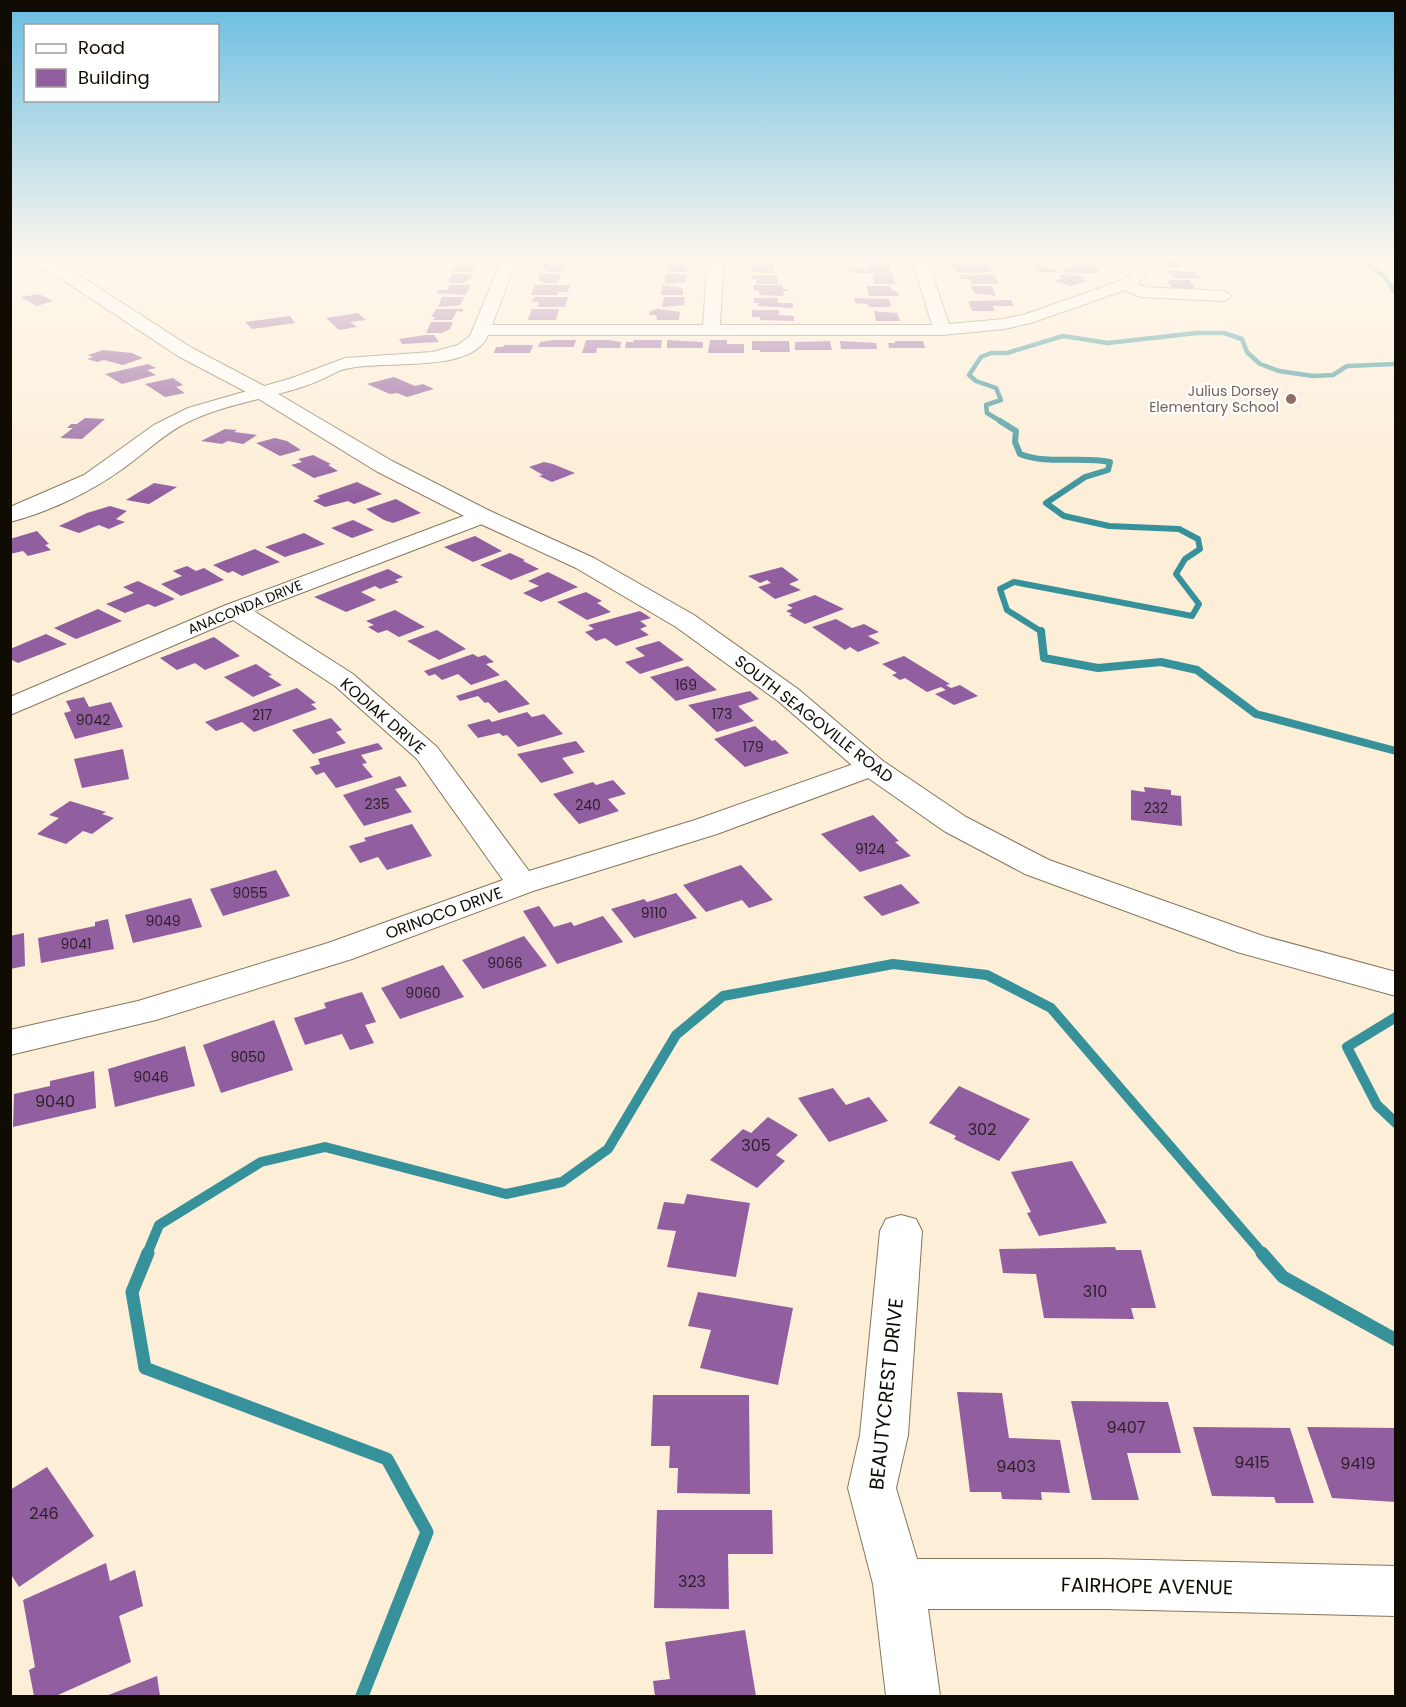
<svg xmlns="http://www.w3.org/2000/svg" width="1406" height="1707" font-family="Poppins,sans-serif">
  <style>
    .lines { fill: none; stroke-linecap: round; stroke-linejoin: round }
    .stream-far4 { stroke: #37919a; stroke-width: 4.5 }
    .stream-far3 { stroke: #37919a; stroke-width: 6 }
    .stream-far2 { stroke: #37919a; stroke-width: 8 }
    .stream-far1 { stroke: #37919a; stroke-width: 10 }
    .stream { stroke: #37919a; stroke-width: 13 }
    .building { fill: #915e9f }
    .street-casing { stroke: #86765c; stroke-width: 2 }
    .secondary-casing { stroke: #86765c; stroke-width: 2 }
    .street { fill: #fff; fill-rule: evenodd }
    .secondary { fill: #fff; fill-rule: evenodd }
    .education-dot { fill: #8d6e63; stroke: #fff; stroke-width: 2 }
    .labels { text-anchor: middle; dominant-baseline: central; stroke-width: 4.5; stroke-linejoin: round; paint-order: stroke }
    .far-education-label { font-size: 14px; fill: #785e54; stroke: #fff; text-anchor: end }
    .far-street-label { font-size: 14px; fill: #100b03; stroke: #fff }
    .number-label { font-size: 14px; fill: #30202a }
    .street-label { font-size: 16px; fill: #100b03; stroke: #fff }
    .near-number-label { font-size: 16px; fill: #30202a }
    .near-street-label { font-size: 20px; fill: #100b03; stroke: #fff }
  </style>
  <rect width="100%" height="100%" fill="#fceed7"/>
  <g class="lines">
    <path class="stream-far4" d="M1369 259 1370 267 1384 276 1396 294
      M1002 422 987 413 986 405 1001 400 996 388 976 381 969 375 981 357 991 353H1007L1063 336 1108 343 1196 333H1224L1242 339 1247 352 1260 364 1279 371 1313 376 1333 375 1347 366 1396 364"/>
    <path class="stream-far3" d="M1000 421 1016 431 1015 442 1020 454C1047 465 1081 456 1110 462L1108 470 1085 477 1046 503 1064 516 1109 526 1179 529 1198 539 1200 549 1185 559 1176 574 1199 604 1192 616 1014 582 1000 589 1007 610 1042 632"/>
    <path class="stream-far2" d="M1041 631 1044 658 1098 668 1161 662 1197 670 1256 714 1396 751"/>
    <path class="stream-far1" d="M1396 1017 1347 1047 1377 1105 1396 1123
      M147 1254 159 1225 261 1162 325 1147 506 1194 562 1182 608 1149 676 1035 723 996 893 964 987 975 1051 1008 1263 1254"/>
    <path class="stream" d="M148 1253 132 1292 145 1368 387 1459 427 1532 362 1696
      M1262 1253 1283 1277 1396 1340"/>
  </g>
  <path class="building" d="M853 259H887L888 263 854 262Z
    M950 259H982L983 262H951Z
    M1060 259H1097L1099 262H1061Z
    M1163 259 1186 261 1188 263H1179V267H1168Z
    M456 263H471L470 265H476L472 272H452Z
    M544 263H564V268L562 272H547V270L542 269Z
    M668 263 682 264 687 267V272H667Z
    M758 263H773V273L753 272 752 267Z
    M868 263 889 264 892 273H850L849 268H869Z
    M951 264H987L993 272 956 273Z
    M1072 264H1094L1100 273H1067L1064 268H1075Z
    M1034 266H1048L1049 269H1055L1057 273 1038 272Z
    M1167 270 1195 272 1200 278H1174Z
    M1066 273 1085 278 1081 279 1086 281 1071 286 1053 281 1063 278 1058 276Z
    M452 274H473L470 280 463 283H448Z
    M540 274H560V279L557 283H542L543 281H538Z
    M665 274H686V282L665 284Z
    M872 274H892L895 284H875Z
    M751 275H777L778 284H756V279H752Z
    M960 275H995L999 284H972L970 279H961Z
    M1168 280H1189L1196 290H1175L1167 282H1170Z
    M449 285H470L466 295 436 293 438 290H447Z
    M535 285H570L568 292H558L557 295H531Z
    M662 285 683 288V295H661Z
    M753 285H782L783 289H788V291H783L784 296 760 295 759 291H754Z
    M866 286H890L892 291H897L899 296H869Z
    M971 286H992L996 296 974 293Z
    M39 294 53 301 37 306 21 297Z
    M442 297H464L460 305 438 307Z
    M534 297H568L565 307H537L539 302H532Z
    M664 297H685L684 305 662 307Z
    M754 298H778V303H793V308L758 306V303H754Z
    M854 298 889 299 891 307H869L868 304 855 303Z
    M1011 300 1014 306H993L995 311H972L968 301Z
    M436 309H464L462 312 457 311 452 320H433L435 317H431Z
    M532 309H559L556 320H528Z
    M658 309 680 312 679 320H657L656 315H649L650 311Z
    M752 310H779V315L794 316V321L760 320V317H752Z
    M874 311 897 313 900 321H876Z
    M358 313 366 320 350 322 357 327 339 330 326 318Z
    M290 316 295 323 252 329 245 322Z
    M431 322H453L450 329 442 333H426Z
    M425 335H434L439 342 402 344 399 339Z
    M553 340H576L574 347H538L540 342Z
    M586 340H609L621 342 620 348H597L596 353H582Z
    M634 340H662L661 348H625L626 342H633Z
    M667 340 703 342V348H667Z
    M710 340H727V344H744V353H708Z
    M752 341H789L790 352H760V350H752Z
    M830 341 832 350H795V342Z
    M840 341 876 343 877 349H841Z
    M895 341H923L925 348H889L888 343H895Z
    M504 345H533L530 353H494L496 347H503Z
    M103 350 132 353 143 358 123 365 104 360 97 362 87 359 93 357 88 355Z
    M148 364 156 368 147 370 156 375 122 384 105 374Z
    M394 377 415 386 423 384 434 389 407 397 397 393 390 394 367 384Z
    M173 378 183 385 176 387 185 393 165 397 145 384Z
    M85 418 105 419 82 439 60 438 73 428H67L71 424H77Z
    M225 429 237 430 234 432 257 435 243 444 228 441 222 444 201 441Z
    M275 438 287 441 301 450 280 456 256 443Z
    M313 455 331 464 328 465 338 471 314 478 291 465 302 462 298 459Z
    M544 462 553 464 575 473 552 482 539 476 543 475 529 467Z
    M357 482 382 494 354 504 348 501 325 507 313 501 320 498 317 496Z
    M154 483 177 487 149 504 126 500Z
    M396 499 421 513 393 523 384 520 366 509Z
    M110 506 127 511 116 519 125 522 109 529 99 525 79 533 59 526 87 513Z
    M353 520 374 530 352 538 331 528Z
    M37 531 49 544 45 545 51 550 28 556 23 551 10 554V539Z
    M304 533 325 544 285 557 265 547Z
    M475 536 502 551 473 562 444 547Z
    M255 549 280 562 242 576 233 571 228 573 213 565Z
    M510 553 525 560 523 561 539 569 511 580 480 565Z
    M187 566 196 571 204 568 224 580 181 596 161 584 182 576 173 571Z
    M782 567 799 580 789 584 801 590 775 599 758 587 771 583 767 580 760 583 748 576Z
    M388 569 403 577 395 580 399 582 380 589 375 586 361 592 376 600 346 612 314 597Z
    M548 572 578 587 541 602 523 593 539 586 528 581Z
    M138 581 175 599 155 607 148 604 125 613 106 604 134 593 123 587Z
    M586 592 602 601 597 603 611 612 587 620 557 602Z
    M815 595 844 609 805 624 789 615 792 614 786 611 793 608 787 605Z
    M98 609 122 621 76 639 54 628Z
    M395 610 425 627 399 637 387 630 378 633 368 627 374 625 366 621Z
    M640 611 651 618 640 621 647 626 640 629 649 635 616 646 605 638 596 641 585 632 594 629 588 625Z
    M836 619 852 628 864 624 879 632 868 636 880 643 858 652 850 647 845 650 812 627Z
    M437 630 466 649 439 660 407 641Z
    M46 634 67 644 18 663 10 659V649Z
    M214 637 240 656 205 670 195 663 177 670 160 658Z
    M659 641 684 660 640 674 625 662 645 656 635 648Z
    M473 654 478 657 485 655 494 662 486 664 500 675 471 685 458 674 442 680 435 674 429 676 424 671Z
    M904 656 950 684 946 685 951 688 960 685 978 696 954 705 935 694 946 690 941 687 927 692 905 678 900 680 892 675 897 673 882 664Z
    M256 664 272 675 268 676 282 685 253 697 224 677Z
    M688 666 717 690 676 701 650 677Z
    M506 680 530 704 499 713 488 702 485 703 478 696 460 701 456 696Z
    M297 688 316 703 311 704 317 709 254 732 242 722 216 731 205 722Z
    M750 691 759 699 738 706 754 721 717 732 688 705Z
    M84 697 89 707 111 702 123 727 75 739 64 713 71 711 66 701Z
    M527 712 532 717 544 714 563 734 518 747 507 735 503 736 499 733 478 738 467 725 489 719 492 722Z
    M331 718 342 730 336 732 346 743 313 754 292 730Z
    M755 726 772 741 775 740 789 753 745 767 714 739Z
    M576 741 585 752 562 758 574 773 541 783 517 754Z
    M378 743 383 749 361 755 367 763 362 764 373 777 336 788 324 772 316 775 310 767 320 764 318 759Z
    M123 749 129 779 82 788 74 759Z
    M400 776 407 786 395 789 412 812 364 826 343 795Z
    M613 780 626 794 608 799 619 811 579 824 553 794 593 782 596 785Z
    M1144 787 1171 790V795L1181 796 1182 826 1131 820V790L1145 792Z
    M70 801 106 812 102 814 114 818 92 834 83 831 66 844 37 834 59 818 49 815Z
    M873 815 899 841 895 842 911 856 860 872 821 834Z
    M412 824 432 856 387 870 378 857 360 863 349 846 366 841 364 838Z
    M741 865 773 900 749 908 742 900 706 912 683 885Z
    M276 870 290 896 223 916 210 889Z
    M901 884 920 903 882 916 863 897Z
    M676 893 697 918 634 938 611 909 644 899 647 902Z
    M191 898 202 927 133 943 125 915Z
    M539 906 554 927 571 922 574 926 603 916 623 942 557 964 523 911Z
    M108 919 114 949 41 963 38 938 95 926V922Z
    M24 933 25 966 10 969V936Z
    M524 936 547 966 483 989 462 960Z
    M443 965 464 997 400 1019 381 988Z
    M362 992 376 1022 365 1025 374 1043 350 1050 342 1034 305 1045 294 1018 326 1008 324 1003Z
    M274 1020 293 1070 221 1093 203 1045Z
    M185 1046 195 1086 115 1107 108 1069Z
    M94 1071 96 1108 13 1127 14 1094 50 1086V1081Z
    M959 1086 1030 1119 999 1161 954 1139 956 1136 929 1123Z
    M833 1088 846 1105 869 1097 888 1121 829 1142 798 1098Z
    M768 1117 798 1135 776 1155 785 1161 757 1188 710 1160 743 1129 751 1133Z
    M1072 1161 1107 1223 1039 1236 1027 1213 1031 1212 1011 1172Z
    M687 1194 750 1203 736 1277 667 1267 676 1231 657 1229 664 1202 684 1204Z
    M1115 1247 1116 1250H1141L1156 1308H1131L1134 1319 1044 1318 1036 1274 1003 1273 999 1249Z
    M698 1292 793 1308 778 1385 700 1368 711 1330 688 1326Z
    M957 1392 1002 1393 1009 1438 1060 1440 1070 1493 1041 1492 1042 1500 1002 1499 1001 1492H970Z
    M653 1395H749L750 1494 677 1493 678 1468H669L670 1446H651Z
    M1071 1401 1168 1402 1181 1453H1127L1139 1500H1092Z
    M1193 1427 1290 1428 1314 1503H1276L1274 1497 1212 1496Z
    M1307 1427 1396 1428V1502L1332 1498Z
    M47 1467 94 1536 19 1587 10 1573V1490Z
    M657 1510H772L773 1554H728L729 1609 654 1608Z
    M106 1563 110 1581 135 1570 143 1606 119 1616 131 1662 56 1696H34L29 1670 35 1667 23 1600Z
    M745 1630 756 1696H655L653 1681 670 1679 665 1642Z
    M157 1676 160 1696H106Z"/>
  <g class="lines">
    <defs>
      <path id="street" d="M502 259H517L492 325H703L708 259H724L720 325H932L912 259H927L949 324 1004 319 1026 314 1120 281 1131 274 1124 259H1139L1147 275 1137 284 1144 287 1224 291 1232 296 1224 301 1141 297 1125 290 1031 323 1004 329 942 335H488C471 377 374 357 339 371 328 376 317 382 305 386 267 399 225 404 188 422 163 434 144 454 121 470 90 492 49 512 10 522V507L84 475 154 425 188 408 292 378 345 358 432 352 458 345 470 336Z
        M482 509 490 511 493 516 490 521 254 611 353 674 437 747 529 871 695 820 862 761 872 758 882 761 887 767 882 773 717 834 533 891 352 959 156 1020 10 1055V1030L138 1001 328 943 503 880 417 759 335 686 233 620 10 715V697L226 605Z
        M901 1215 916 1219 922 1231 908 1435 896 1488 917 1559H1106L1396 1566V1616L1106 1609H928L940 1696H886L873 1584 848 1488 860 1435 880 1231 886 1219Z"/>
      <path id="secondary" d="M10 259H54L192 348 268 388 392 461 490 511 594 558 694 615 798 689 883 761 966 817 1049 860 1263 936 1396 972V996L1237 952 1025 874 944 831 861 773 778 701 676 627 576 568 474 521 376 471 254 396 178 356 48 270 10 268Z"/>
    </defs>
    <use href="#street" class="street-casing"/>
    <use href="#secondary" class="secondary-casing"/>
    <use href="#street" class="street"/>
    <use href="#secondary" class="secondary"/>
  </g>
  <linearGradient id="sky" x2="0" y2="1"><stop stop-color="#68bde2"/><stop offset="0.52" stop-color="#fef7ed"/><stop offset="1" stop-color="#fef7ed" stop-opacity="0"/></linearGradient>
  <rect width="1406" height="498" fill="url(#sky)"/>
  <circle class="education-dot" cx="1291" cy="399" r="6"/>
  <g class="labels">
    <g class="far-education-label">
      <text x="1279" y="391">Julius Dorsey<tspan x="1279" dy="16">Elementary School</tspan></text>
    </g>
    <g class="far-street-label">
      <text transform="translate(245 607) rotate(-22)">ANACONDA DRIVE</text>
    </g>
    <g class="number-label">
      <text x="686" y="685">169</text>
      <text x="722" y="714">173</text>
      <text x="262" y="715">217</text>
      <text x="93" y="720">9042</text>
      <text x="753" y="747">179</text>
      <text x="377" y="804">235</text>
      <text x="588" y="805">240</text>
      <text x="1156" y="808">232</text>
      <text x="870" y="849">9124</text>
      <text x="250" y="893">9055</text>
      <text x="654" y="913">9110</text>
      <text x="163" y="921">9049</text>
      <text x="76" y="944">9041</text>
      <text x="505" y="963">9066</text>
      <text x="423" y="993">9060</text>
      <text x="248" y="1057">9050</text>
      <text x="151" y="1077">9046</text>
    </g>
    <g class="street-label">
      <text transform="translate(383 716) rotate(41)">KODIAK DRIVE</text>
      <text transform="translate(814 719) rotate(38)">SOUTH SEAGOVILLE ROAD</text>
      <text transform="translate(444 913) rotate(-20)">ORINOCO DRIVE</text>
    </g>
    <g class="near-number-label">
      <text x="55" y="1101">9040</text>
      <text x="982" y="1129">302</text>
      <text x="756" y="1145">305</text>
      <text x="1095" y="1291">310</text>
      <text x="1126" y="1427">9407</text>
      <text x="1252" y="1462">9415</text>
      <text x="1358" y="1463">9419</text>
      <text x="1016" y="1466">9403</text>
      <text x="44" y="1513">246</text>
      <text x="692" y="1581">323</text>
    </g>
    <g class="near-street-label">
      <text transform="translate(886 1394) rotate(-84)">BEAUTYCREST DRIVE</text>
      <text transform="translate(1147 1586) rotate(1)">FAIRHOPE AVENUE</text>
    </g>
  </g>
  <rect width="1406" height="1707" fill="none" stroke="#100b03" stroke-width="24"/>
  <rect x="24" y="24" width="195" height="78" fill="#ffffff" stroke="#9f9d9a" stroke-width="1.5"/>
  <rect x="36" y="44" width="30" height="9" fill="#ffffff" stroke="#9f9d9a" stroke-width="1.5"/>
  <text x="78" y="54" font-size="18" fill="#100b03">Road</text>
  <rect x="36" y="69" width="30" height="18" fill="#915e9f" stroke="#9f9d9a" stroke-width="1.5"/>
  <text x="78" y="84" font-size="18" fill="#100b03">Building</text>
</svg>
